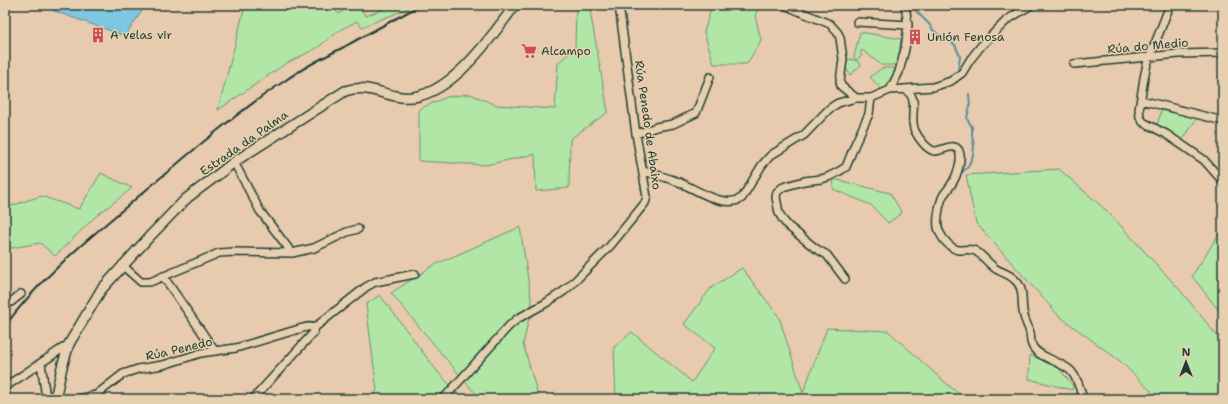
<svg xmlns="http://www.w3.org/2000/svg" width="1228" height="404" font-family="'Shantell Sans',sans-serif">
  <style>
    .green { fill: #b2e6a7; stroke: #68926e }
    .water { fill: #7fc6e0; stroke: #598f9b }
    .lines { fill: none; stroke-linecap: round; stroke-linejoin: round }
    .stream { stroke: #598f9b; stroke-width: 2 }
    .minor-casing { stroke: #1f3d34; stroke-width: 10 }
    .tertiary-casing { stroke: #1f3d34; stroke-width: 12 }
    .minor { stroke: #e7d0b0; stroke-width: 7 }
    .tertiary { stroke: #e7d0b0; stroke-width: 9 }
    .rail { stroke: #1f3d34; stroke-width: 2 }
    .labels { text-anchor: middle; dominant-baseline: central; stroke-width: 3; stroke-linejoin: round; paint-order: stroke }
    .poi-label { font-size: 12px; fill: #1f3d34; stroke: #e7d0b0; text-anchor: start }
    .street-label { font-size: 12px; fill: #1f3d34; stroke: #e7d0b0 }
  </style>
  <rect width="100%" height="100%" fill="#e8caae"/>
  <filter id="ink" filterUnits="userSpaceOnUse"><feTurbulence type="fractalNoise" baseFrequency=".025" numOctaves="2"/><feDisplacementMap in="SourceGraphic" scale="8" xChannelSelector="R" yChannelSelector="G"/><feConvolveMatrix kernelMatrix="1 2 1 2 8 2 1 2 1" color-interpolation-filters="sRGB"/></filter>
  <g filter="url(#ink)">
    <path class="green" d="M247 5H330L339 14 351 5H358L366 16 379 11 391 5H406L409 8 362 27 357 21 340 30 317 48 285 64 218 110 244 10Z
      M581 5H589L608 112 570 139 569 188 536 191 535 154 486 165 419 161V109L447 97 470 94 496 105 555 109 558 63 575 48 576 10Z
      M714 5H760L755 16 761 40 747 64H714L704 32 711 9Z
      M860 32 901 39 898 63 894 65H881L879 63 862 50 860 53 862 55 857 60 855 59 854 57Z
      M850 59 857 61 861 65 850 75 844 64V60Z
      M882 68H893L896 70V73L887 88 883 91 870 77Z
      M1162 109 1197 118 1182 141 1157 125Z
      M1059 169 1108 212 1180 290 1223 343V399H1159L1120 361 1059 316 976 223 966 175Z
      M101 173 132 188 95 217 55 256 40 243 5 249V208L41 196 79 209Z
      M834 179 890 193 902 213 888 223 871 205 833 189Z
      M520 227 532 305 523 344 539 399H481L468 385 391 293 434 265Z
      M1221 231 1223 236V316L1192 276Z
      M742 268 779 317 803 393 827 328 888 331 948 385 965 399H616L614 347 632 332 692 382 715 348 684 324 711 288Z
      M380 295 437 371 463 399H368L377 391 366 304Z
      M1030 355 1058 367 1073 386 1072 390 1029 379Z"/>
    <path class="water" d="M55 5H146L125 36 54 11Z"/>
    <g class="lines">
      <path class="stream" d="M911 7 914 9 930 25 933 30 939 35 948 39 955 45 960 56 958 71
        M962 172 968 167 973 155 974 145 972 136V127L967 119 968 113 970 106 969 94"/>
      <defs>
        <path id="minor" d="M784 5 830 24 838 33 840 38 843 59 840 82 841 86 856 98
          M1170 5 1147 64 1144 78 1139 110 1140 117 1143 122 1166 134 1204 160 1218 176 1223 180
          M857 22 908 25
          M1074 64 1179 54 1223 53
          M905 89C921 100 908 116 915 131 918 137 926 149 934 151 941 152 954 141 959 151 963 160 956 178 951 185 948 190 944 193 942 198 939 206 935 225 940 233 943 240 952 250 960 250 966 250 972 248 977 252 984 257 989 264 996 269 1001 272 1009 274 1014 279 1026 288 1020 303 1024 316 1025 322 1029 327 1030 333 1031 337 1030 341 1032 345 1036 357 1061 361 1071 371 1078 379 1080 389 1083 399
          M890 90 899 72 905 49 908 25 905 5
          M1141 100 1223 121
          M636 134 656 127 673 124 696 113 710 77
          M234 162 260 211 292 253
          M643 171C654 174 665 177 676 181 693 187 723 210 742 198L762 165 771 155 804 135 829 109 838 103 856 98H871L890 90 933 87 951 81 962 73 970 60 981 46 1007 20 1031 5
          M122 265 141 282H150L219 253 234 252 292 253 314 248 347 232 358 229
          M163 276 215 351
          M845 279 827 255 815 248 788 226 783 220 779 213 776 197 777 192 783 187 804 181 821 179 828 177 838 172 846 167 855 144 869 114 871 98
          M5 304 11 302 21 294
          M314 328 366 287 375 282 415 274
          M41 363 46 398
          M5 387 69 344
          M52 398 75 399
          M78 399 96 395 123 374 138 369 163 365 201 353 236 348 299 329C304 328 310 325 314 328
          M253 399 314 332V328
          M441 399 445 397 509 326 517 319 546 303 564 291 572 284 610 246 645 203 647 197 636 134 619 5"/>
        <path id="tertiary" d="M55 399 62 367 69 344 101 290 150 236 187 198 215 177 234 162 345 91C366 84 381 94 401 97 447 103 491 37 515 5"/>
      </defs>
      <use href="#minor" class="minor-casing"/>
      <use href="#tertiary" class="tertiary-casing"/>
      <use href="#minor" class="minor"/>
      <use href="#tertiary" class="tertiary"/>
      <path class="rail" d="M5 326C40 278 87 240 132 202 182 160 231 116 286 80 304 67 324 57 344 47 369 33 395 19 421 5"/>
    </g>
  </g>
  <defs>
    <symbol id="building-bare" viewBox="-9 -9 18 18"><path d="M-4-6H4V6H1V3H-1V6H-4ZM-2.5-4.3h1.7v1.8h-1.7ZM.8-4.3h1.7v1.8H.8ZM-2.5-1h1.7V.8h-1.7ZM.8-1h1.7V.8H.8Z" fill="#d1495b" stroke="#e7d0b0" stroke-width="2.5" paint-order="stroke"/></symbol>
    <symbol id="supermarket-bare" viewBox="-9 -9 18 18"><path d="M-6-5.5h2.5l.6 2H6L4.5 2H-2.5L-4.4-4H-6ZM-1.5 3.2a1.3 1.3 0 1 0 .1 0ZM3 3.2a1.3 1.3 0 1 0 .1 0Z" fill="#d1495b" stroke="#e7d0b0" stroke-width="2.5" paint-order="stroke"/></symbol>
  </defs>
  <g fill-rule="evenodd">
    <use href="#building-bare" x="87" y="24" width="22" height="22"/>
    <use href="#building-bare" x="904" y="26" width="22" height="22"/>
    <use href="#supermarket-bare" x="518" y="40" width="22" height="22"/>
  </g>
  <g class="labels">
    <g class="poi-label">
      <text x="110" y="35">A velas vir</text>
      <text x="927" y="37">Unión Fenosa</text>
      <text x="541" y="51">Alcampo</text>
    </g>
    <g class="street-label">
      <text transform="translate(1148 46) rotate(-5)">Rúa do Medio</text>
      <text transform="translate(648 125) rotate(82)">Rúa Penedo de Abaixo</text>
      <text transform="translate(244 143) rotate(-35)">Estrada da Palma</text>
      <text transform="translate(179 349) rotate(-13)">Rúa Penedo</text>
    </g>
  </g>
  <rect width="1228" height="404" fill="none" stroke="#e7d0b0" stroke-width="20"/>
  <rect x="10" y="10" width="1208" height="384" fill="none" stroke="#1f3d34" stroke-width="1.5" filter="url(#ink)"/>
  <g transform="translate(1186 362)" stroke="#e7d0b0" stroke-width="3" paint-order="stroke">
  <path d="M0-3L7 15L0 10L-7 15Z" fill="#1f3d34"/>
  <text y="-6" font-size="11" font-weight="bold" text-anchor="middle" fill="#1f3d34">N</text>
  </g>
</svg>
